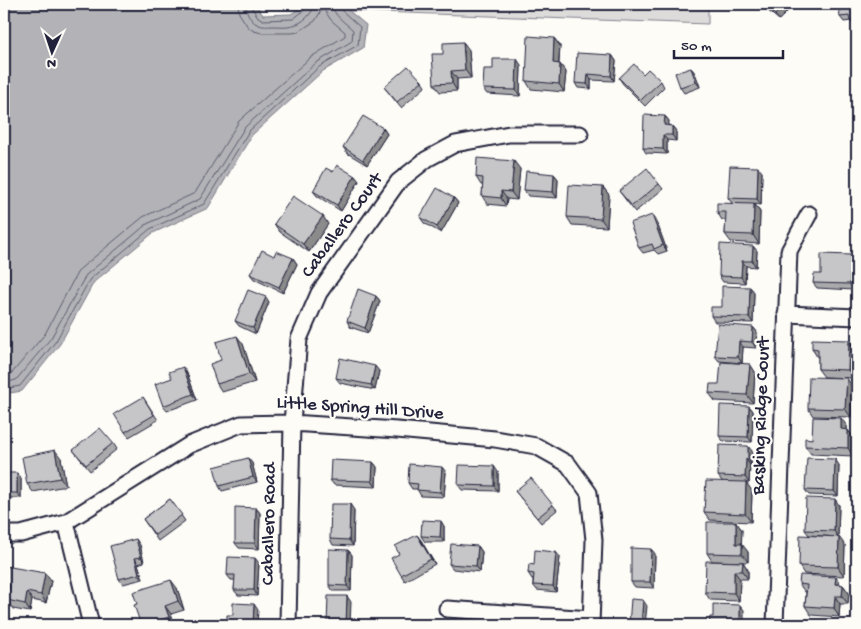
<svg xmlns="http://www.w3.org/2000/svg" width="861" height="629" font-family="'Gochi Hand',sans-serif">
  <style>
    .green { fill: #dddcdb; stroke: #807f8b }
    .water { fill: #b2b2b7; stroke: #787885 }
    .lines { fill: none; stroke-linecap: round; stroke-linejoin: round }
    .shore { stroke: #5c5c6d; stroke-width: 1 }
    .minor-casing { stroke: #22223b; stroke-width: 19 }
    .minor { stroke: #fdfcf7; stroke-width: 15 }
    .wall { fill: #aaaaac; stroke: #22223b }
    .shaded-wall { fill: #8b8b8c; stroke: #22223b }
    .building { fill: #c6c6c8; stroke: #22223b }
    .labels { text-anchor: middle; dominant-baseline: central; stroke-width: 4.5; stroke-linejoin: round; paint-order: stroke }
    .street-label { font-size: 19px; fill: #22223b; stroke: #fdfcf7 }
  </style>
  <rect width="100%" height="100%" fill="#fdfcf7"/>
  <filter id="ink" filterUnits="userSpaceOnUse"><feTurbulence type="fractalNoise" baseFrequency=".02" numOctaves="2"/><feDisplacementMap in="SourceGraphic" scale="10" xChannelSelector="R" yChannelSelector="G"/><feConvolveMatrix kernelMatrix="1 2 1 2 8 2 1 2 1" color-interpolation-filters="sRGB"/></filter>
  <g filter="url(#ink)">
    <path class="green" d="M4 4H708V24L214 6Z"/>
    <path class="water" d="M4 4H255L263 15 291 14 306 4H341L366 25 363 48 323 71 252 135 208 208 153 233 94 282 60 344 22 391 4 394Z"/>
    <g class="lines">
      <path class="shore" d="M245 4C246 11 250 21 257 24 261 27 268 26 273 26 279 26 287 27 293 25 302 24 314 13 314 4
        M252 4V8L258 17 263 20 293 19 306 9 308 4
        M4 375 12 373 45 334 77 273 81 268 143 217 195 193 239 121 311 57 345 36V32L331 20 325 11 323 10 321 11 315 21 298 32 292 33H262L254 31 248 27 239 13 238 4
        M4 383 16 380 51 338 86 275 147 224 200 199 245 127 316 63 352 41 353 30C345 22 333 16 332 4
        M4 389 20 386 56 341 90 279 150 229 204 204 249 131 319 67 358 45 360 27 340 9 338 4"/>
      <defs>
        <path id="minor" d="M786 314 857 317
          M66 522 91 625
          M4 534H21L66 522 189 445 241 424 292 423 397 430 495 439 536 446 568 464 589 493 594 540 591 625
          M447 609 591 619
          M288 625 292 423 299 339 319 293 398 182 427 159 455 144 509 134H580
          M775 625 789 251 809 214"/>
      </defs>
      <use href="#minor" class="minor-casing"/>
      <use href="#minor" class="minor"/>
    </g>
    <path class="wall" d="M760 4H793L794 5 779 20Z
      M857 4V26H854L851 21 844 22 840 17Z
      M554 38 560 46 559 63 566 72 564 92 531 89 526 81Z
      M463 42 469 50 471 78 457 79V91L440 92 434 84 443 54Z
      M612 55 616 61 614 81 591 80V89L578 88 575 83Z
      M521 65 520 96 487 94 483 89Z
      M691 68 695 73 700 87 684 93 680 87Z
      M643 74 661 81 664 87 645 106 623 84 619 78Z
      M422 81 425 87 401 108 384 87Z
      M857 91V116L855 115 852 110Z
      M665 116 669 121 668 125 672 126 676 131V141L667 140V154L646 153 643 148Z
      M383 128 387 134 367 165 347 153 343 147Z
      M520 169 517 200 507 199 506 206 487 204 482 196 483 185H481L476 177Z
      M762 172 761 205 755 204 760 212 759 244 731 242 725 234 726 220H722L717 212 732 203 728 198Z
      M554 174 558 179 557 198 528 196 524 190Z
      M359 181 341 211 317 196 313 191Z
      M659 184 663 189 635 212 619 191Z
      M603 187 609 195 607 227 572 225 567 217Z
      M454 198 458 203 441 233 424 223 420 217Z
      M652 215 656 220 667 251 658 254 654 250 643 253 639 248Z
      M274 224H328L309 252 280 232Z
      M753 246 757 251 756 267 746 266 745 283 723 282 719 276Z
      M293 258 297 264 283 293 254 279 250 274Z
      M855 260 854 290 817 288 813 283 821 274Z
      M750 287 754 292 753 323 715 322 711 316 722 307Z
      M376 296 380 301 368 333 350 327 347 321Z
      M269 302 256 334 239 326 235 321Z
      M753 327 757 332 756 348 743 347 742 363 719 361 715 356Z
      M849 340 855 348 854 378 824 377 818 369V357H817L812 348Z
      M243 344 255 382 222 392 217 384 221 360Z
      M750 364 755 372 753 403 715 401 709 393Z
      M183 367 187 373 197 400 167 411 163 406 172 378Z
      M379 371 375 390 340 383 336 378Z
      M852 386 851 417 813 416 808 408Z
      M143 397 158 420 129 437 125 432Z
      M749 406 753 411 752 442 723 441 719 436Z
      M847 426V430H848L854 438 853 456 811 454 805 446 812 439Z
      M113 443 117 449 90 471 73 450Z
      M752 451 751 465H750L749 483H746L752 491 751 522 710 520 704 512 722 481 718 476Z
      M61 458 66 486 33 492 27 484Z
      M373 462 377 467 376 487 334 485 330 480Z
      M252 463 257 482 222 491 219 486Z
      M839 465 838 496 809 495 805 490Z
      M446 472 444 497 421 496 417 489H412L408 483Z
      M498 472V491L462 490 458 485Z
      M4 473 21 478V498H4Z
      M515 491 553 505 557 510 541 523Z
      M170 499 185 521 158 541 143 519Z
      M839 505 838 537 809 535 805 530Z
      M256 508 260 513 259 549 239 548 235 543Z
      M354 510 353 546 333 545 330 539Z
      M736 522 742 530 741 544 748 552V562L712 561 707 553Z
      M444 526V542H425L421 536Z
      M417 535 435 564 405 581 401 575 399 554Z
      M140 545 144 562 138 564 143 579 123 584 119 579Z
      M845 545 844 576 804 574 799 566Z
      M478 546 482 552 480 572 453 569 449 564Z
      M651 549 655 554 654 588 635 587 631 582Z
      M348 550 352 555 351 591H333L329 585Z
      M560 557 556 592 537 590 533 585V579H532L528 573 534 565Z
      M743 562 748 570V579H740L739 601 710 600 705 592Z
      M259 563 257 596 238 595 234 590 235 580H231L227 575Z
      M4 575 51 581 46 603 32 600 30 612 13 609 7 600 9 592 4 586Z
      M799 584 843 585 849 593 848 604H840L839 617 811 615 805 606 806 592H805Z
      M177 588 184 610 171 614 174 625H141L137 604Z"/>
    <path class="shaded-wall" d="M785 4H793L794 5 779 20 775 15Z
      M554 38 560 46 558 71 553 63Z
      M463 42 469 50 471 78 465 70Z
      M612 55 616 61 614 81 611 76Z
      M517 59 521 65 520 96 516 90Z
      M560 64 566 72 564 92 559 84Z
      M691 68 695 73 700 87 696 82Z
      M451 71 457 79V91L452 83Z
      M588 74 591 80V89L587 84Z
      M665 116 669 121 668 131 664 125Z
      M672 126 676 131V141L672 135Z
      M383 128 387 134 367 165 363 160Z
      M663 135 667 140V154L663 149Z
      M514 161 520 169 517 200 511 192Z
      M758 167 762 172 761 205 757 199Z
      M554 174 558 179 557 198 553 192Z
      M355 176 359 181 341 211 337 205Z
      M603 187 609 195 607 227 601 219Z
      M501 191 507 199 506 206 501 198Z
      M454 198 458 203 441 233 437 227Z
      M754 204 760 212 759 244 753 235Z
      M652 215 656 220 667 251 663 245Z
      M323 216 328 224 309 252 303 244Z
      M753 246 757 251 756 267 752 261Z
      M851 255 855 260 854 290 850 284Z
      M293 258 297 264 283 293 279 287Z
      M742 261 746 266 745 283 741 277Z
      M750 287 754 292 753 323 749 317Z
      M376 296 380 301 368 333 365 328Z
      M266 297 269 302 256 334 253 328Z
      M753 327 757 332 756 348 752 342Z
      M237 336 243 344 255 382 249 374Z
      M849 340 855 348 854 378 848 370Z
      M739 341 743 347 742 363 738 357Z
      M750 364 755 372 753 403 747 395Z
      M375 366 379 371 375 390 371 385Z
      M183 367 187 373 197 400 193 394Z
      M847 378 852 386 851 417 845 409Z
      M749 406 753 411 752 442 748 437Z
      M841 418 847 426V437L841 429Z
      M848 430 854 438 853 456 848 448Z
      M748 446 752 451 751 465 748 459Z
      M55 450 61 458 66 486 60 478Z
      M248 458 252 463 257 482 253 477Z
      M746 459 750 465 749 483 745 477Z
      M835 459 839 465 838 496 834 491Z
      M373 462 377 467 376 487 372 481Z
      M494 466 498 472V491L494 486Z
      M442 467 446 472 444 497 440 492Z
      M17 473 21 478V498L17 493Z
      M746 482 752 491 751 522 745 514Z
      M835 499 839 505 838 537 834 531Z
      M350 504 354 510 353 546 349 540Z
      M256 508 260 513 259 549 255 543Z
      M441 521 444 526V542L440 537Z
      M736 522 742 530 741 552 736 544Z
      M417 535 421 540 435 564 431 559Z
      M839 537 845 545 844 576 838 567Z
      M136 539 140 545 144 562 141 557Z
      M742 544 748 552V562L742 554Z
      M478 546 482 552 480 572 476 566Z
      M651 549 655 554 654 588 650 582Z
      M348 550 352 555 351 591 347 586Z
      M556 552 560 557 556 592 553 586Z
      M135 558 138 564 143 579 139 574Z
      M255 558 259 563 257 596 254 590Z
      M743 562 748 570V579L742 571Z
      M734 571 740 579 739 601 734 593Z
      M45 573 51 581 46 603 41 595Z
      M836 577 841 585 835 584Z
      M171 580 177 588 184 610 178 601Z
      M843 585 849 593 848 604 842 596Z
      M27 592 32 600 30 612 25 604Z
      M347 596 351 602 350 625H346Z
      M835 596 840 604 839 617 834 608Z
      M643 600 647 606 645 625H641Z
      M254 604 258 610 257 625H253Z
      M740 605 744 610V625H740Z
      M165 606 171 614 174 625 169 617Z"/>
    <path class="building" d="M762 4H785L775 15Z
      M838 4H857V20L850 21 849 16 840 17Z
      M528 36 554 38 553 63 560 64 559 84 526 81Z
      M463 42 465 70 451 71 452 83 434 84 432 54H443V43Z
      M577 53 612 55 611 76 588 74 587 84 575 83Z
      M493 59H517L516 90 483 89 484 69H493Z
      M634 64 643 74 648 69 661 81 641 100 619 78Z
      M408 66 422 81 397 102 384 87Z
      M691 68 696 82 680 87 675 73Z
      M857 91V111L852 110Z
      M644 115 665 116 664 125 672 126V135H663V149L643 148Z
      M363 116 383 128 363 160 343 147Z
      M477 158 514 161 511 192 501 191V198L482 196 483 178 476 177Z
      M337 165 355 176 337 205 313 191 326 168 333 172Z
      M730 166 758 167 757 199 728 198Z
      M647 168 659 184 632 206 619 191Z
      M526 171 554 174 553 192 524 190Z
      M569 185 603 187 601 219 567 217Z
      M437 188 454 198 437 227 420 217Z
      M293 196 323 216 303 244 274 224Z
      M717 203 754 204 753 235 725 234 726 212H717Z
      M854 213H857V244H855V227H854Z
      M652 215 663 245 654 249 652 244 639 248 630 223Z
      M720 244 753 246 752 261H742L741 277 719 276Z
      M262 250 274 256 276 251 293 258 279 287 250 274Z
      M821 254 851 255 850 284 813 283 814 274H821Z
      M722 286 750 287 749 317 711 316V307H722Z
      M358 289 376 296 365 328 347 321Z
      M248 290 266 297 253 328 235 321Z
      M718 324 753 327 752 342 739 341 738 357 715 356Z
      M237 336 249 374 217 384 210 364 221 360 216 342Z
      M812 339 849 340 848 370 818 369V349L812 348Z
      M340 358 375 366 371 385 336 378Z
      M721 362 750 364 747 395 709 393 710 384H719Z
      M183 367 193 394 163 406 155 384 172 378 169 372Z
      M809 377 847 378 845 409 808 408Z
      M143 397 154 415 125 432 114 414Z
      M720 405 749 406 748 437 719 436Z
      M813 417 841 418V429L848 430V448L805 446V438L812 439Z
      M100 428 113 443 86 465 73 450Z
      M719 445 748 446V459H746L745 477 718 476Z
      M55 450 60 478 27 484 22 457Z
      M248 458 253 477 219 486 214 467Z
      M807 458 835 459 834 491 805 490Z
      M331 460 373 462 372 481 330 480Z
      M409 464 442 467 440 492 417 490 418 484 408 483Z
      M459 465 494 466V486L458 485Z
      M4 473H17V493H4Z
      M531 478 553 505 537 518 515 491Z
      M706 481 746 482 745 514 704 512Z
      M806 498 835 499 834 531 805 530Z
      M170 499 182 515 155 535 143 519Z
      M331 504H350L349 540 330 539Z
      M235 507 256 508 255 543H235Z
      M422 520 441 521 440 537 421 536Z
      M707 522H736V544H742V554L707 553Z
      M417 535 431 559 401 575 391 558 399 554 395 546Z
      M800 535 839 537 838 567 799 566Z
      M136 539 141 557 135 558 139 574 119 579 110 546Z
      M451 544 478 546 476 566 449 564Z
      M631 548 651 549 650 582H631Z
      M329 549 348 550 347 586 329 585Z
      M535 550 556 552 553 586 533 585 534 574 528 573 529 564 534 565Z
      M228 557 255 558 254 590H234L235 575H227Z
      M706 561 743 562 742 571H734V593L705 592Z
      M5 566 45 573 41 595 27 592 25 604 7 600 10 585 4 584V575Z
      M800 575 836 577 835 584 843 585 842 596H835L834 608 805 606 807 585 799 584Z
      M171 580 178 601 165 606 169 617 145 625H141L134 605 137 604 133 592Z
      M328 596H347L346 625H327Z
      M631 599 643 600 641 625H629Z
      M233 603 254 604 253 625H227V615H233Z
      M713 604 740 605V625H709L710 617H713Z
      M800 621 836 623V625H800Z"/>
  </g>
  <g class="labels">
    <g class="street-label">
      <text transform="translate(343 226) rotate(-54)">Caballero Court</text>
      <text transform="translate(360 409) rotate(4)">Little Spring Hill Drive</text>
      <text transform="translate(762 416) rotate(-88)">Basking Ridge Court</text>
      <text transform="translate(270 524) rotate(-89)">Caballero Road</text>
    </g>
  </g>
  <rect width="861" height="629" fill="none" stroke="#fdfcf7" stroke-width="20"/>
  <rect x="10" y="10" width="841" height="609" fill="none" stroke="#22223b" stroke-width="2" filter="url(#ink)"/>
  <g transform="translate(52 52) rotate(183)" stroke="#fdfcf7" stroke-width="4" paint-order="stroke">
  <path d="M0-4L9 19L0 12L-9 19Z" fill="#22223b"/>
  <text y="-8" font-size="14" font-weight="bold" text-anchor="middle" fill="#22223b">N</text>
  </g>
  <path d="M674 50v8h109v-8" fill="none" stroke="#22223b" stroke-width="2.5"/>
  <text x="681" y="50" font-size="15" fill="#22223b" stroke="#fdfcf7" stroke-width="4" paint-order="stroke">50 m</text>
</svg>
